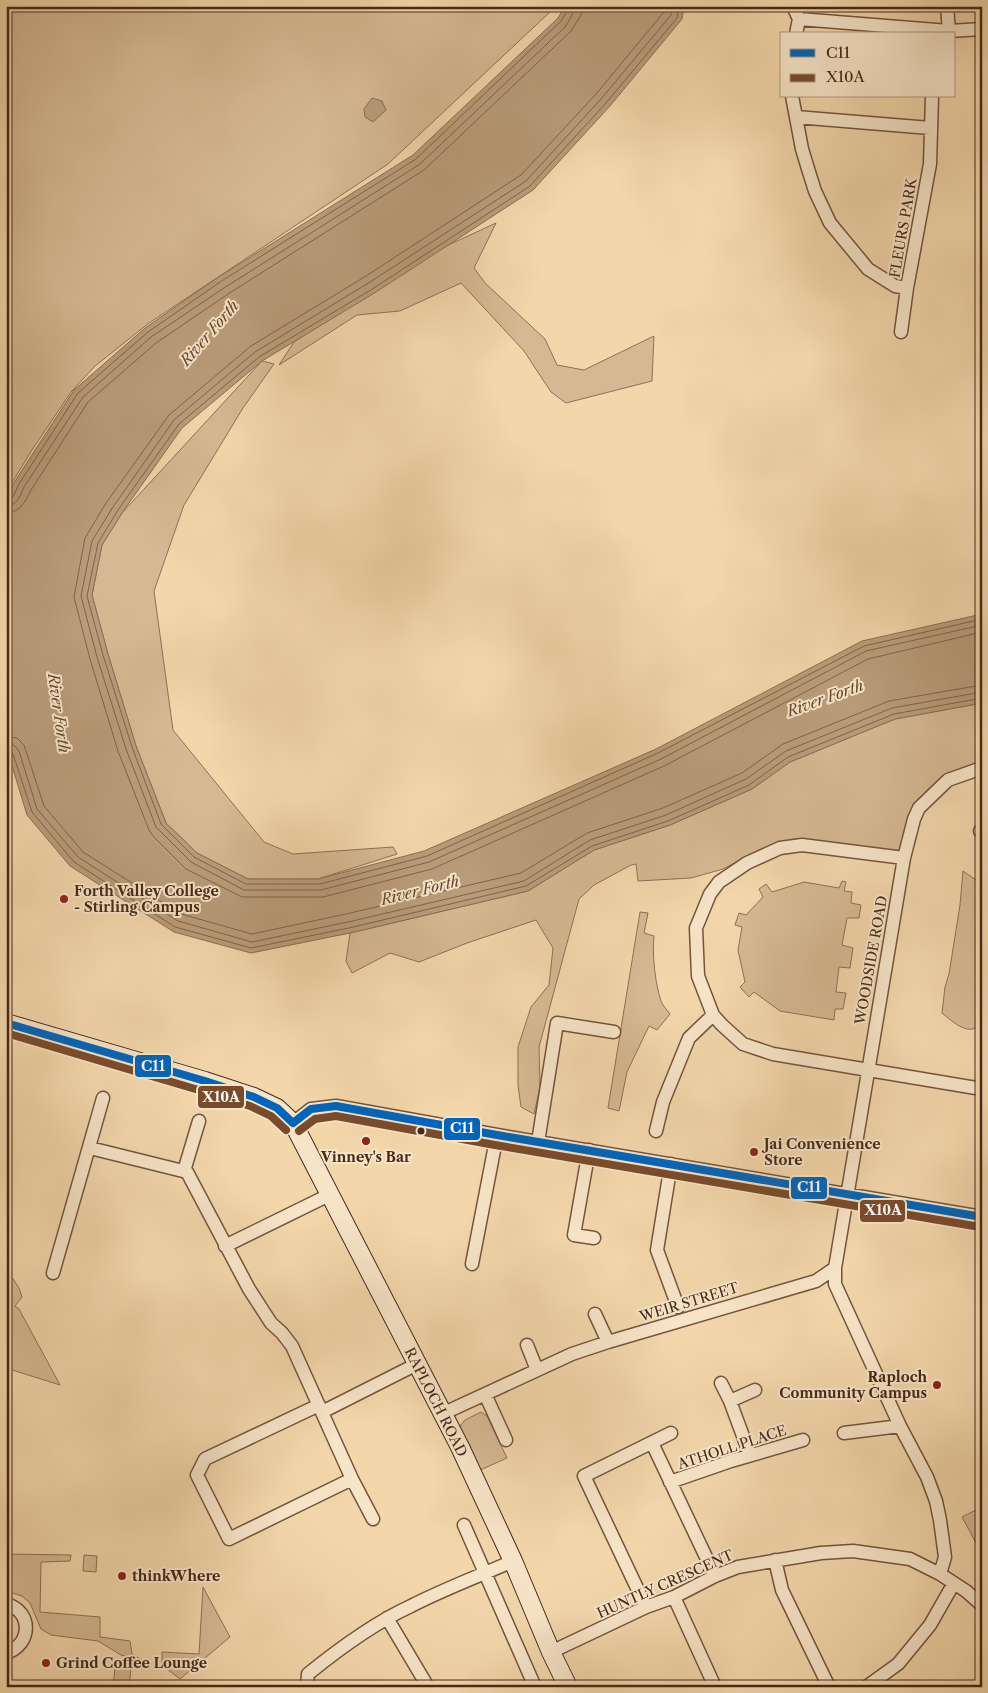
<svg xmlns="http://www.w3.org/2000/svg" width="988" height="1693" font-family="'Libre Caslon Text',serif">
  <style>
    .green { fill: #d6b992; stroke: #907056 }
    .water { fill: #b99c79; stroke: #8c6e53 }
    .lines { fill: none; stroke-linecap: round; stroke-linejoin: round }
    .shore { stroke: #816249; stroke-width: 1 }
    .street-casing { stroke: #74543e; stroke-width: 15 }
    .secondary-casing { stroke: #492819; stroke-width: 20 }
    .street { stroke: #f7e5c8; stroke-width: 12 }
    .secondary { stroke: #f7e5c8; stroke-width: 18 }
    .bus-1-casing { stroke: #f7e5c8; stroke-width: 11 }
    .bus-2-casing { stroke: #f7e5c8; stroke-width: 11 }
    .bus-1 { stroke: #0065bd; stroke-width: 8 }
    .bus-2 { stroke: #7a4b2a; stroke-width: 8 }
    .poi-dot { fill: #8f2418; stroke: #f7e5c8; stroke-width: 2 }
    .bus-dot { fill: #492819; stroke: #f7e5c8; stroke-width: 2 }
    .labels { text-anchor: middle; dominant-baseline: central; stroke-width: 4; stroke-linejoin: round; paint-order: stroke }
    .street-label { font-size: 14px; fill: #492819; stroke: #f7e5c8 }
    .poi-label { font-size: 14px; font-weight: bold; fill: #492819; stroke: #f7e5c8; text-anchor: start }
    .water-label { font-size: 15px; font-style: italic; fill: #654531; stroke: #f7e5c8 }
    .line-badge { stroke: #f7e5c8; stroke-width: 2 }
    .badge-label { font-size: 14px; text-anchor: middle; font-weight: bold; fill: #fff }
  </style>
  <rect width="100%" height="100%" fill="#f3d7ab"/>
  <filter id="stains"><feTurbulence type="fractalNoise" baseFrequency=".004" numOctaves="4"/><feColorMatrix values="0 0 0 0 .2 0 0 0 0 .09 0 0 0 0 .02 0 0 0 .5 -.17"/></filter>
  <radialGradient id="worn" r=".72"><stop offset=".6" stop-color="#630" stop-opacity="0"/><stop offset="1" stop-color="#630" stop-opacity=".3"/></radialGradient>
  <path class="green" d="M6 6H553L551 11 388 164 149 323 95 366 71 392 32 450 13 481 6 495Z
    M496 223 474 268 485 283 545 339 557 365 584 370 654 336 652 381 566 403 551 392 524 351 461 283 400 311 357 315 279 365 294 342 418 259Z
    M262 361 274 364 243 408 184 505 154 591 173 730 264 842 293 854 393 847 397 854 318 879H248L197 853 166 823 136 746 108 654 92 595 102 545 122 513Z
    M982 703V766L929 792 900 851 795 839 768 846 723 869 691 878 638 881 636 864 631 865 594 885 579 899 539 1047 540 1087 534 1114 521 1107 518 1085V1047L531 1007 549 985 553 948 536 920 467 943 419 962 390 953 352 973 346 961 350 933 528 891 594 850 670 825 752 789 790 762 895 719Z
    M963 871 982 884V950L976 958 982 1022C971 1039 953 1022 942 1013L945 987 949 974 960 905Z
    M842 881 846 882 844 891 852 892 851 903 861 905 859 918H847L842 945 853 948 850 968 839 967 836 992 846 993 843 1009H835L834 1020 780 1011 754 992 749 997 740 987 745 982 738 950 742 927 735 925 739 913 746 915 763 897 759 889 766 884 772 892 804 882 839 888Z
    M640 912 648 913 644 933 654 936C652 954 655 983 661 1001 663 1006 667 1010 670 1014L657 1030 649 1026 627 1072 619 1111 608 1108Z
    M6 1268 19 1288 22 1297 15 1306 19 1309 60 1385 6 1368Z
    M481 1412 487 1416 507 1458 478 1471 460 1426 465 1420Z
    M982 1507V1554L962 1517Z
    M6 1554 71 1555 70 1561 41 1562 40 1612 100 1617V1637L130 1641 132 1654 145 1662 121 1655 98 1641 51 1635 41 1629 30 1603 22 1596 6 1591Z
    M84 1555 97 1556 96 1572 83 1571Z
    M203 1587 230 1637 180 1679 162 1665V1652L199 1654Z
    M120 1666 131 1668 129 1687H113L115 1668Z"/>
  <path class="water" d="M565 6H684L682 19 610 106 533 190 376 292 262 361 182 428 122 513 102 545 92 595 108 654 136 746 166 823 197 853 248 879H318L424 851 656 749 862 641 982 614V703L895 719 790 762 752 789 670 825 594 850 528 891 350 933 251 953 174 932 70 866 27 815 6 746V499L15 481 74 390 145 328 217 278 413 155 558 18Z
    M372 98 382 101 386 110 373 122 365 117 364 109Z"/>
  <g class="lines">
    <path class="shore" d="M665 6 664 12 596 94 521 175 366 276 251 346 169 415 106 503 85 538 74 597 90 659 118 751 149 830 153 836 186 869 242 897H323L432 869 664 766 868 659 982 632
      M672 6 671 15 601 99 526 181 370 282 255 352 174 420 113 507 92 541 81 596 97 657 126 749 156 827 191 862 244 890H321L429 862 661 759 866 651 982 625
      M679 6 677 18 606 103 530 186 374 288 259 357 179 424 118 510 98 543 87 596 103 655 132 747 161 824 194 857 246 884H320L427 856 658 753 864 646 982 619
      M6 499 13 497 19 484 78 393 148 332 220 282 416 159 561 21 568 10 569 6
      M6 506C18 505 20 496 24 487L83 397 151 337 224 288 420 164 566 26 573 13 575 6
      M6 513C21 512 25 502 31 490L88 402 156 343 228 294 424 170 571 31 581 15 582 6
      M6 736 17 738 24 745 44 806 83 852 181 914 252 934 346 914 521 873 587 833 663 808 742 773 783 744 889 701 982 685
      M6 744 14 745 19 751 37 809 78 857 178 921 252 942 348 922 524 881 590 840 666 815 746 779 786 751 892 708 982 692
      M6 750H10L13 754 32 812 74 862 175 927 251 948 349 928 526 886 592 846 668 821 749 785 788 757 894 714 982 698"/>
    <defs>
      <path id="street" d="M793 6 799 19
        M947 6 949 31
        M799 19 949 31 982 29
        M796 34 799 19
        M792 96 802 149 809 172 815 191 830 223 868 269 895 286 907 288
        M796 117 930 128
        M901 332 907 288 930 164 932 96
        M980 831 982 833
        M904 858 802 845 780 848 747 863 719 882 710 894 696 928 698 976 713 1015 722 1025 743 1044 773 1054 982 1089
        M293 1123 311 1109 336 1106 497 1135 982 1217
        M656 1131 663 1102 689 1038 713 1015
        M538 1142 557 1023 614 1032
        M90 1148 187 1172 249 1289 271 1323 282 1333 292 1346 352 1479 229 1539 197 1475 205 1459 319 1405
        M589 1150 574 1235 594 1238
        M671 1164 657 1250 678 1307
        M184 1171 199 1121
        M225 1246 329 1195
        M472 1264 497 1135
        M53 1273 103 1098
        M595 1314 608 1342
        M527 1345 537 1370
        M721 1383 730 1401 750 1455
        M485 1394 506 1440
        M730 1401 755 1390
        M322 1412 417 1364
        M442 1414 572 1354 608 1342 816 1281 835 1268
        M844 1433 900 1426
        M652 1443 715 1576
        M352 1479 373 1519
        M670 1482 731 1461 803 1440
        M464 1525 535 1687
        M775 1560 782 1590 829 1687
        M940 1574 945 1557 940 1520 936 1501 927 1477 900 1426 835 1284V1268L904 858 914 819 919 808 948 780 982 768
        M674 1597 715 1687
        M6 1604C33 1611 32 1645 6 1653
        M646 1607 584 1476 671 1433
        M387 1618 428 1687
        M551 1652 646 1607 674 1597 715 1576 738 1567 821 1553 853 1551 910 1559 940 1574 966 1591 982 1605
        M307 1687 308 1674C340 1648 374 1623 411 1606 444 1589 479 1576 513 1561
        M866 1687 898 1664 930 1625 954 1583"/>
      <path id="secondary" d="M6 1023 205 1081 254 1097 277 1108 293 1123 460 1447 513 1561 551 1652 568 1687"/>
    </defs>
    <use href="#street" class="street-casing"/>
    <use href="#secondary" class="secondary-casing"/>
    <use href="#street" class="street"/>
    <use href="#secondary" class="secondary"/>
    <defs>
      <path id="bus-1" d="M6 1023 205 1081 254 1097 277 1108 293 1123
        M293 1123 311 1109 336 1106 497 1135 982 1217"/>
      <path id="bus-2" d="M6 1033 202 1091 250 1106 271 1116 286 1130
        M299 1131 315 1119 336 1116 495 1145 980 1227"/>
    </defs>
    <use href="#bus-1" class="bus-1-casing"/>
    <use href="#bus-2" class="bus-2-casing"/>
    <use href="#bus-1" class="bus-1"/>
    <use href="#bus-2" class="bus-2"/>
  </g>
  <g class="poi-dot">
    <circle cx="64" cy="899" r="5"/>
    <circle cx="366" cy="1141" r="5"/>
    <circle cx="754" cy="1152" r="5"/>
    <circle cx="937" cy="1385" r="5"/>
    <circle cx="122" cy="1576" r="5"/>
    <circle cx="46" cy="1663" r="5"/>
  </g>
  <circle class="bus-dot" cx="421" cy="1131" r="4.5"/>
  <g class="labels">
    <g class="street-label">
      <text transform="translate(903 228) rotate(-80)">FLEURS PARK</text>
      <text transform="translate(871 960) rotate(-80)">WOODSIDE ROAD</text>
      <text transform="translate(689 1302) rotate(-17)">WEIR STREET</text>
      <text transform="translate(436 1402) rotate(63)">RAPLOCH ROAD</text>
      <text transform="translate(732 1447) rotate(-18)">ATHOLL PLACE</text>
      <text transform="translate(665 1584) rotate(-24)">HUNTLY CRESCENT</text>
    </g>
    <g class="poi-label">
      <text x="74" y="891">Forth Valley College<tspan x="74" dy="16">- Stirling Campus</tspan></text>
      <text x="764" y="1144">Jai Convenience<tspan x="764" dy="16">Store</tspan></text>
      <text x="366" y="1157" text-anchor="middle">Vinney's Bar</text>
      <text x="927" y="1377" text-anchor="end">Raploch<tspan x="927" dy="16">Community Campus</tspan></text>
      <text x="132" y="1576">thinkWhere</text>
      <text x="56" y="1663">Grind Coffee Lounge</text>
    </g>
    <g class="water-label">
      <text transform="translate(209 333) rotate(-49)">River Forth</text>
      <text transform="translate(825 698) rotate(-20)">River Forth</text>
      <text transform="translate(59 713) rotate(82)">River Forth</text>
      <text transform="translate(420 890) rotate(-14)">River Forth</text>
    </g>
  </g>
  <g class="line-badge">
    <rect x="134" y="1054" width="38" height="24" rx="5" fill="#0065bd"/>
    <rect x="197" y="1085" width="48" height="24" rx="5" fill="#7a4b2a"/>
    <rect x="443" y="1117" width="38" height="24" rx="5" fill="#0065bd"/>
    <rect x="790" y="1176" width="38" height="24" rx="5" fill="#0065bd"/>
    <rect x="859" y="1199" width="47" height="24" rx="5" fill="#7a4b2a"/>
  </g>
  <g class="badge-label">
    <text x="153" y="1071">C11</text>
    <text x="221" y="1102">X10A</text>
    <text x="462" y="1133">C11</text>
    <text x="809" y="1192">C11</text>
    <text x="883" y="1215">X10A</text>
  </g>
  <rect width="988" height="1693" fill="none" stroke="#f3d7ab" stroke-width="25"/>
  <rect x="8" y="8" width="973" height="1678" fill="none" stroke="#492819" stroke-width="2.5"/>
  <rect x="12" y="12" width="963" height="1668" fill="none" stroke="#492819"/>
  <rect x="780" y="32" width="175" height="65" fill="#f7e5c8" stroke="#b19982"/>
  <rect x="790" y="49" width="25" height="8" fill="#0065bd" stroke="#b19982"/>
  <text x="826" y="58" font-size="15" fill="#492819">C11</text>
  <rect x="790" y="74" width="25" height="8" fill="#7a4b2a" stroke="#b19982"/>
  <text x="826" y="82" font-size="15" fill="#492819">X10A</text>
  <rect width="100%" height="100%" filter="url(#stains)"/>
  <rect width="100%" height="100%" fill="url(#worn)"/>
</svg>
